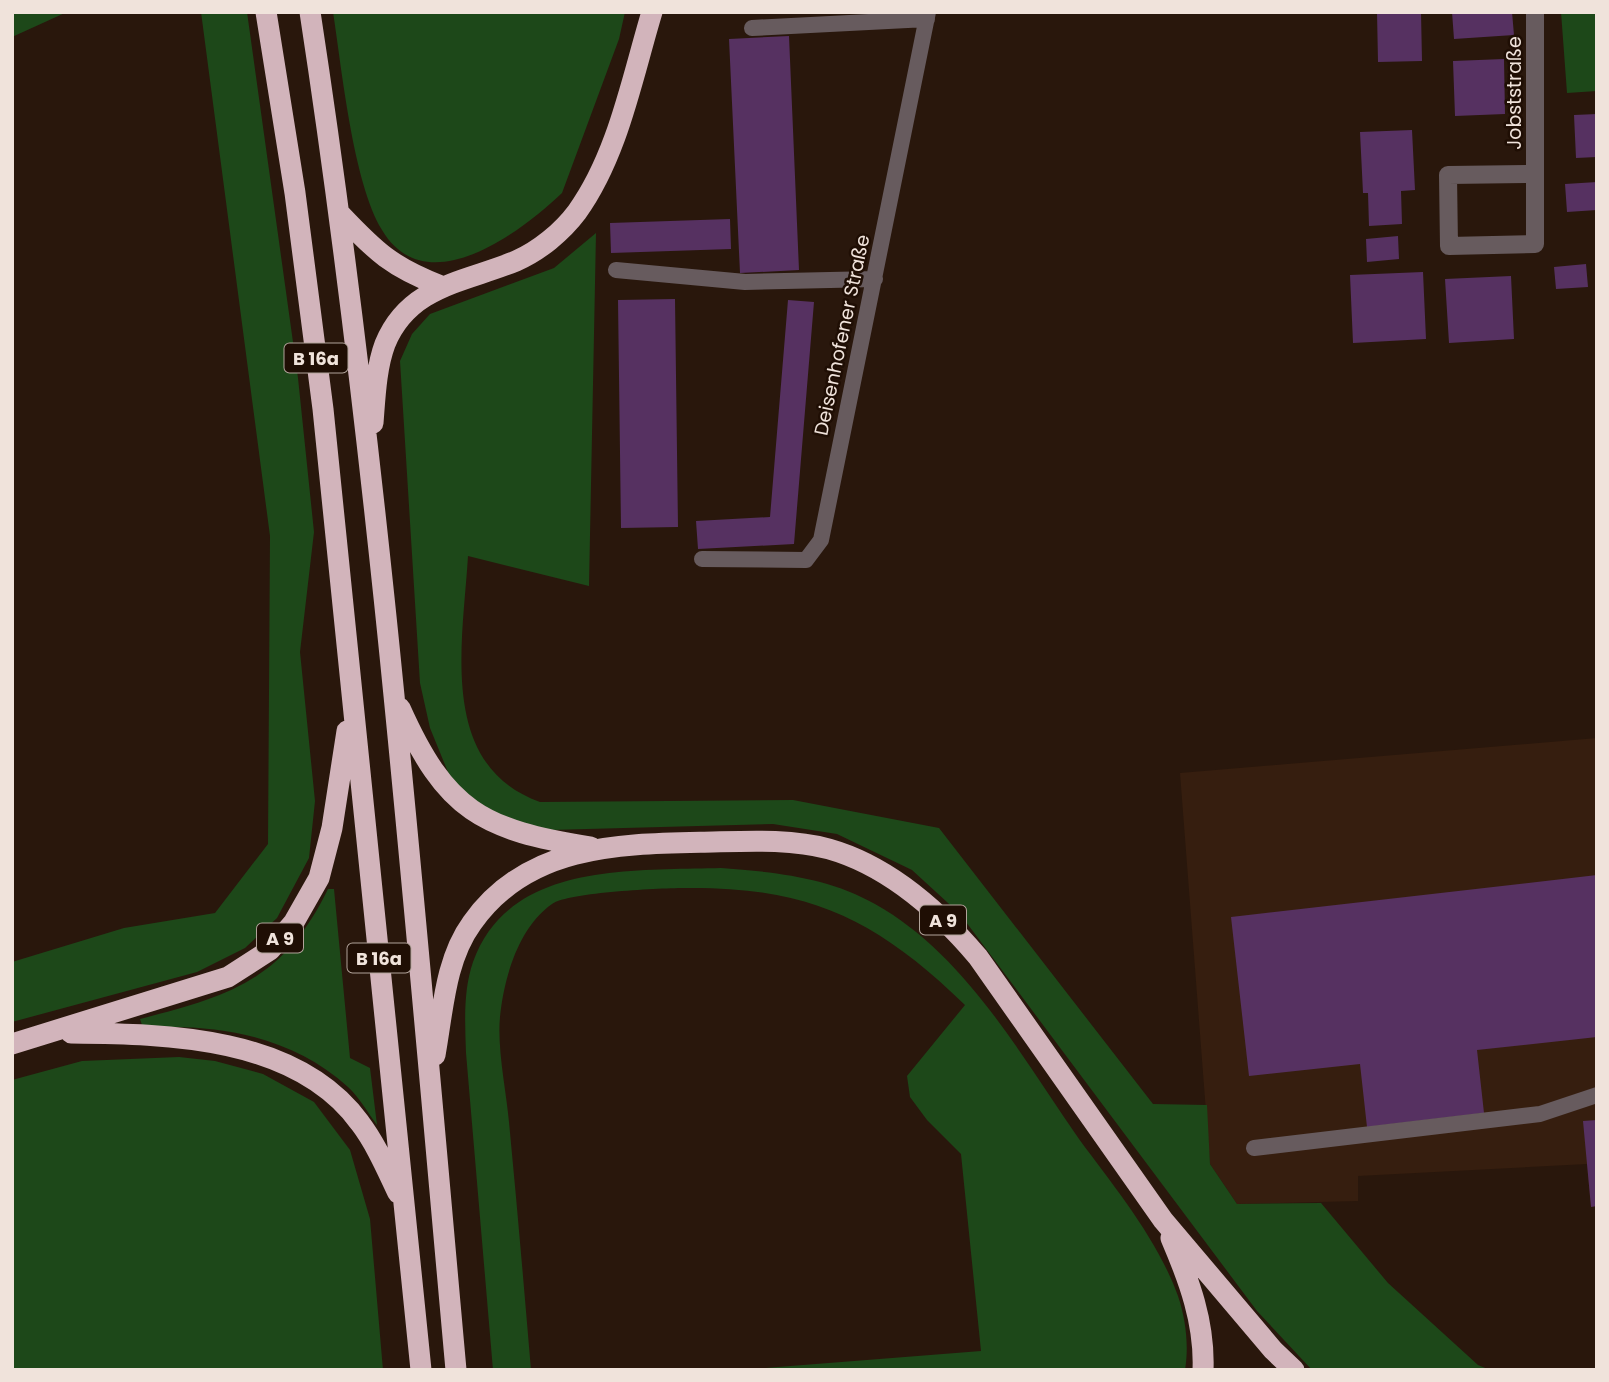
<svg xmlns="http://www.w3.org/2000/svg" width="1609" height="1382" font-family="Poppins,sans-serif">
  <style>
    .built { fill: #361e0f }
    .green { fill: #1d4819 }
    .building { fill: #563161 }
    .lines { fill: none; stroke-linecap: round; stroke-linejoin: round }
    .lane { stroke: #675b5e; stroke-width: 16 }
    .street { stroke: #675b5e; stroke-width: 18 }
    .highway { stroke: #d2b4bb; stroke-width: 21 }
    .labels { text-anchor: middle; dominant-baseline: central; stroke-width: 5; stroke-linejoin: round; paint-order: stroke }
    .shield { fill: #1f0e04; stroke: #b1a39a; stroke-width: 2 }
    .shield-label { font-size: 18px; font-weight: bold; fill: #f0e3db }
    .street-label { font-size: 19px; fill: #f0e3db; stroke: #1f0e04 }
  </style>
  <rect width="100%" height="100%" fill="#29170c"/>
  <path class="built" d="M1597 738V1206L1591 1207 1587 1164 1358 1176V1201L1237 1204 1210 1164 1180 773Z"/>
  <path class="green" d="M12 12H67L12 37Z
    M201 12H247L298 378 314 532 300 652 315 801 309 858 277 918 245 948 197 972 12 1022V962L124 928 215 913 268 844 270 536Z
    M333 12H625L619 39 562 193C520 233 426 304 382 230 353 182 342 70 333 12Z
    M1561 12H1597V91L1567 93Z
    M596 233 589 586 468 556C463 642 437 765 540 802L793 800 939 828 1153 1104 1207 1105 1210 1164 1237 1204 1321 1203 1388 1283 1478 1365 1490 1370H1312L1257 1311 960 914 912 870 837 834 773 824 550 830 512 821 478 805 450 777 430 728 420 683 400 361 412 334 430 314 554 268Z
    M721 868C774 872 828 877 875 904 966 955 1021 1056 1079 1139 1115 1188 1157 1238 1178 1296 1186 1320 1189 1346 1185 1370H739L981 1351 961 1154 927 1120 910 1097 907 1076 965 1005C877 920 811 887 687 888 662 888 569 892 552 904 518 928 504 978 500 1017 497 1048 506 1090 509 1122 517 1205 524 1287 531 1370H493L466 1053C465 1023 463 991 473 962 509 861 634 871 721 868Z
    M328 889H334L350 1058 370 1068 377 1125C368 1113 359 1097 348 1087 292 1036 216 1023 143 1028L140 1019C231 996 284 979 328 889Z
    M179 1057 215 1061 263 1074 314 1102 350 1150 370 1219 383 1370H12V1080L82 1061Z"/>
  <path class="building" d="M1377 12H1421L1422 61 1378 62Z
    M1452 12H1512L1514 35 1454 39Z
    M789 36 799 270 740 273 729 39Z
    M1504 59 1505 114 1455 116 1453 61Z
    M1597 114V157L1576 158 1574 115Z
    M1412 130 1415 190 1401 191 1402 224 1369 226 1368 193H1363L1360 132Z
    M1597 182V210L1567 212 1565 184Z
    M730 219 731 249 611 253 610 223Z
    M1398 236 1399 259 1367 262 1366 239Z
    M1586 264 1588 287 1556 289 1554 267Z
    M1423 272 1426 339 1353 343 1350 275Z
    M1511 276 1514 339 1449 343 1445 279Z
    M675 299 678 527 621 528 618 300Z
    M788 300 814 302 794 544 698 549 696 521 770 517Z
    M1597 875V1037L1477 1050 1484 1113 1367 1127 1360 1064 1249 1076 1231 917Z
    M1597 1120V1206L1591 1207 1583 1121Z"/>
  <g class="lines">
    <path class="lane" d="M752 28 927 19
      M616 270 745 282 875 279
      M702 559 806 560 821 540 928 12
      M1254 1148 1540 1114 1597 1095"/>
    <path class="street" d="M1534 174 1448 175 1449 246 1535 244V12"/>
    <path class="highway" d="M266 12 295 193 323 409 421 1370
      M310 12C379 462 415 917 456 1370
      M341 215C376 252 392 267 441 286
      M373 423C375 398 376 368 385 344 409 285 466 282 516 261 539 251 562 232 577 212 618 155 632 78 652 12
      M400 708C446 811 482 830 591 847
      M71 1033C167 1034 297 1036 360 1123 376 1144 387 1170 398 1193
      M12 1044 228 977 270 950 294 922 319 878 332 828 347 731
      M435 1055C443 1011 445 960 472 923 529 842 625 844 713 842 750 841 793 839 829 849 889 866 939 911 978 957L1163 1220 1273 1350 1294 1370
      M1171 1238C1189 1280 1205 1323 1203 1370"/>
  </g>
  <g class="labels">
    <g class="shield">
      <rect x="284.5" y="343.5" width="63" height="29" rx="5"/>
      <rect x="920" y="905.5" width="46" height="29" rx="5"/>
      <rect x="257" y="923.5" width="46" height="29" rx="5"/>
      <rect x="347.5" y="943.5" width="63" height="29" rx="5"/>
    </g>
    <g class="shield-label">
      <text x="316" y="358">B 16a</text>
      <text x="943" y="920">A 9</text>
      <text x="280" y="938">A 9</text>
      <text x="379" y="958">B 16a</text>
    </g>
    <g class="street-label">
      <text transform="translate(1514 93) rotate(-90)">Jobststraße</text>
      <text transform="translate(842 335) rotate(-78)">Deisenhofener Straße</text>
    </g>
  </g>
  <rect width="1609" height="1382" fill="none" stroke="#f0e3db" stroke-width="28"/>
</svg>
